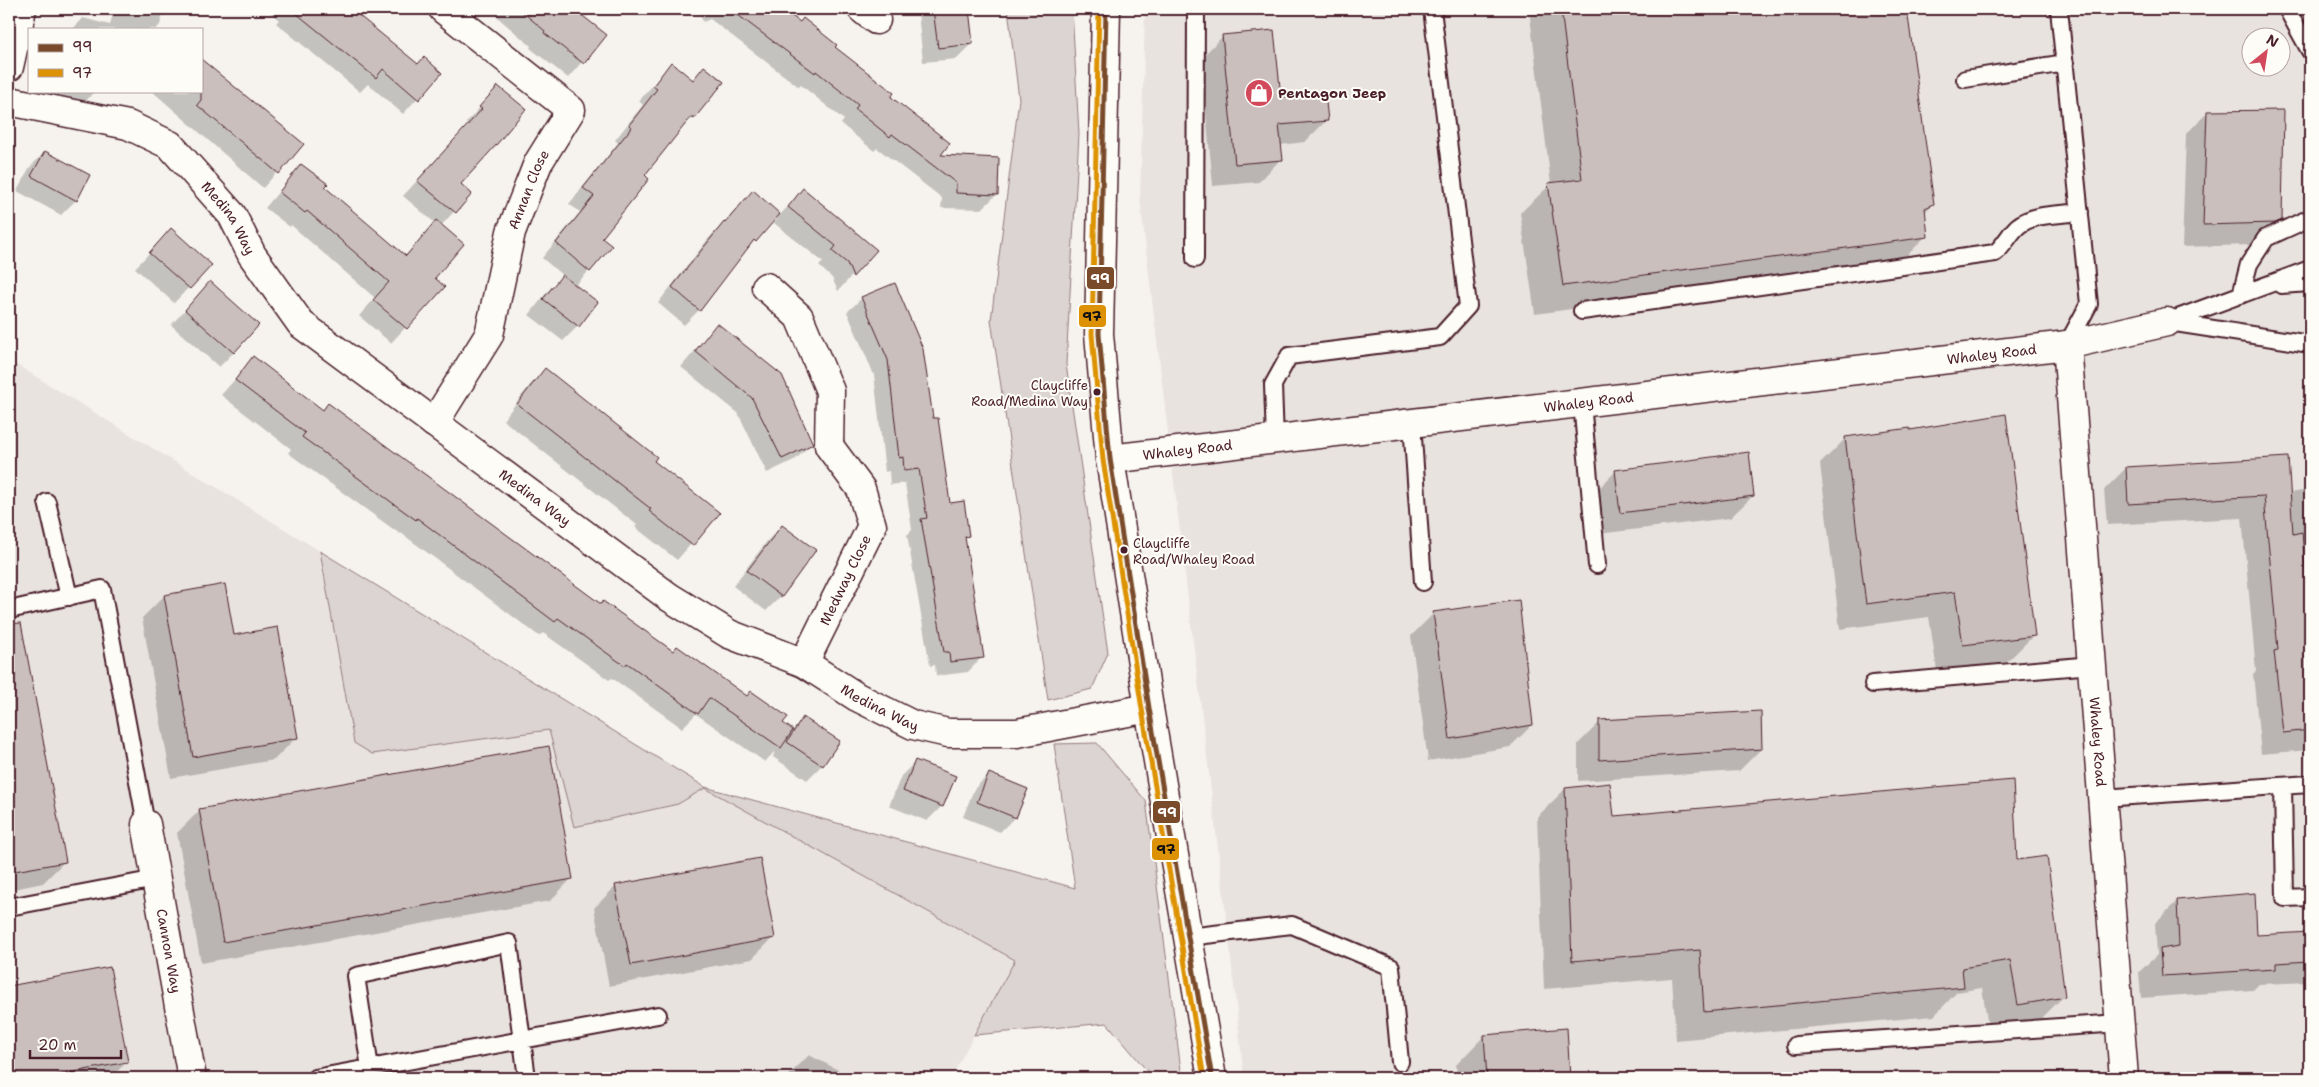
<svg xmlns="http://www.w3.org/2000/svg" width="2319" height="1087" font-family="'Shantell Sans',sans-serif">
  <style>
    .built { fill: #e9e3e0; fill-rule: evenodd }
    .green { fill: #dcd4d2; stroke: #937a7e }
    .shadow { fill: #0003 }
    .building { fill: #cbbfbe; stroke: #4a1f2b }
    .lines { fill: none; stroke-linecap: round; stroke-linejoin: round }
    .lane-casing { stroke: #4a1f2b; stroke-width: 20 }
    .street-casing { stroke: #4a1f2b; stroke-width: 31 }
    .highway-casing { stroke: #4a1f2b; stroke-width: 31 }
    .lane { stroke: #fdfcf7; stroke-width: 16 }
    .street { stroke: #fdfcf7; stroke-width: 28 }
    .highway { stroke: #fdfcf7; stroke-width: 28 }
    .bus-1-casing { stroke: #fdfcf7; stroke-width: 9 }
    .bus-2-casing { stroke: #fdfcf7; stroke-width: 9 }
    .bus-1 { stroke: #7a4b2a; stroke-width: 5 }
    .bus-2 { stroke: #dd9206; stroke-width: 5 }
    .bus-dot { fill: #4a1f2b; stroke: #fdfcf7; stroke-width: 2 }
    .labels { text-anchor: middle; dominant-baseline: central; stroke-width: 4; stroke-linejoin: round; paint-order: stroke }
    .bus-label { font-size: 13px; fill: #4a1f2b; stroke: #fdfcf7; text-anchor: end }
    .poi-label { font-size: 14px; font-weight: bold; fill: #4a1f2b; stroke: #fdfcf7; text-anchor: start }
    .street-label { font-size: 14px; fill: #4a1f2b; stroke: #fdfcf7 }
    .line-badge { stroke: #fdfcf7; stroke-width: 2 }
    .badge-label { font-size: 14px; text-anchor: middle; font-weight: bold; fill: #fff }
    .pale-badge-label { font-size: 14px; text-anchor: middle; font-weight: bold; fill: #111 }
  </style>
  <rect width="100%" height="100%" fill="#f6f3ef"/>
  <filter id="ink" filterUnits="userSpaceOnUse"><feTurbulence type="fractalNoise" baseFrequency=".02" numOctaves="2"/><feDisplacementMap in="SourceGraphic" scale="10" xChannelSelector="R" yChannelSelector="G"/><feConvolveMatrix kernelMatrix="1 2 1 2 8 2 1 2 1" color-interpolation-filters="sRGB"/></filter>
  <g filter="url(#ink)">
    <path class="built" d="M1145 9H2310V1078H1244L1228 932 1140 200ZM2252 38H2282V68H2252Z
      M9 360 705 787 1015 960 951 1078H9Z"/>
    <path class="green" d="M1008 9H1072L1079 134 1066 364 1108 653 1092 689 1048 700 991 320 1019 99Z
      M320 551 705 787 1075 888 1054 744 1097 743 1146 801 1182 1078H1153L1107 1023 974 1035 1015 960 705 788 678 804 574 827 549 730 372 754 354 743Z"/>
    <path class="shadow" d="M114 9H164L160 25 156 29H73L83 18 110 25Z
      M266 9H350L418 65 440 73 403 114 368 84 360 92 276 23 279 20Z
      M495 9H573L605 35 568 78 530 48 531 46 496 16 499 12Z
      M698 9H780L833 47 889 97 939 156 997 194 982 209 941 208 942 198 877 148 874 151 841 124 844 120 801 85 799 87 710 19 703 22Z
      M907 9H968L972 44 957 59 923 62 918 13 908 14Z
      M1529 9H1905L1933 204 1924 213 1926 236 1898 265 1535 314 1520 213 1551 184Z
      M1223 36 1280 99 1327 120 1305 142 1280 145 1281 159 1259 182 1213 186 1201 58Z
      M671 64 691 81 705 67 693 118 677 132 643 176 600 238 589 271 574 286 596 302 578 326 563 341 529 315 547 292 563 276 542 258 580 212 569 204 618 143 615 140 643 105 639 101Z
      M498 87 459 184 470 194 441 226 433 278 443 287 391 343 359 316 375 298 291 225 290 227 265 208 301 165 324 187 404 257 435 223 403 196 468 125 466 123Z
      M55 91H95L84 103 54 96Z
      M152 91H201L302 144 263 188Z
      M2208 112 2280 219 2258 242 2251 245 2182 247 2186 134Z
      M45 152 76 200 61 215 17 191 30 167Z
      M803 190 875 250 838 291 832 278 819 266 823 262 774 223 778 218 776 217 744 252 699 310 684 325 658 303 709 238 753 192 780 215Z
      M171 230 210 265 174 303 135 268Z
      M210 283 234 352 219 367 171 325Z
      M862 298 932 420 949 505 968 536 964 540 982 657 968 672 936 676 935 665 930 666 907 535 912 530 905 483 890 485 889 471 885 472 874 375 847 312Z
      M717 325 811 444 796 459 767 473 738 413 681 367Z
      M254 358 322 410 328 404 600 605 792 731 803 719 822 765 807 780 773 757 775 751 765 762 696 714 682 728 612 678 609 680 543 633 539 636 401 533 400 534 288 453 291 449 221 395Z
      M545 370 652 461 718 513 677 560 635 527 637 525 503 420 530 385Z
      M1846 438 2033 636 2007 662 1937 671 1929 617 1840 629 1820 464Z
      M2126 468 2289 493 2310 490V750L2261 754 2253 674 2256 671 2242 518 2107 525 2104 490Z
      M1615 472 1753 496 1730 518 1598 534 1593 494Z
      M782 526 781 596 766 611 733 586 767 541Z
      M224 586 233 636 296 738 274 760 171 778 142 618 164 596Z
      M1433 614 1532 725 1510 747 1428 761 1411 636Z
      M22 636 65 861 43 883 9 890V638Z
      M1600 722 1761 749 1739 771 1578 781V744Z
      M548 747 572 878 550 901 201 963 177 833 199 811Z
      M916 761 942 806 927 821 889 806 901 776Z
      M989 774 1015 817 1000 832 963 817 974 789Z
      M1565 789 1613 817 2015 862 2063 997 2035 1025 1989 1033 1982 988 1957 992 1934 1016 1676 1040 1672 978 1544 989 1537 817Z
      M616 886 774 937 752 959 609 986 594 908Z
      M2177 901 2255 936 2310 933V982L2259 984 2253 990 2141 998 2139 972 2157 955 2155 923Z
      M109 969 127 1062 110 1078H9V987Z
      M1566 1030 1569 1078H1457L1456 1065 1484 1036Z
      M809 1055 854 1078H786Z"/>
    <path class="building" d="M291 9H351L418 64 424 57 442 73 419 100 383 69 376 78Z
      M519 9H574L607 35 584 64 544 33 545 31Z
      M730 9H782L800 22 803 18 837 45 835 47 894 93 891 97 950 143 941 155 999 158 998 195 956 193V183L892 134 890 137 855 109 858 105 816 71 815 73Z
      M933 9H969L973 44 938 48Z
      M1561 9H1907L1934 204 1925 208 1928 237 1563 286 1548 183 1582 179Z
      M1274 30 1281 97 1325 93 1328 121 1279 125 1283 160 1235 164 1222 35Z
      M201 59 304 144 279 174 197 105 201 100Z
      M671 62 693 80 704 66 724 82 694 119 691 117 645 175 649 179 602 238 612 246 590 272 556 243 594 196 583 188 632 127 629 125 657 89 653 86Z
      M498 86 526 109 497 144 461 184 472 194 456 213 417 181 482 109 479 107Z
      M2284 110 2282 220 2275 223 2203 225 2207 111Z
      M45 151 90 175 77 201 31 176Z
      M301 164 328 184 325 187 406 256 436 220 464 244 435 278 445 287 407 329 373 300 389 282 307 211 305 213 279 192Z
      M803 188 877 250 853 277 847 263 832 251 836 246 788 207Z
      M753 190 780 214 756 242 754 240 700 311 672 287 724 222 725 223Z
      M171 228 212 265 190 289 149 253Z
      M562 275 598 302 579 327 543 299Z
      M210 281 259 325 234 353 185 310Z
      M895 283 923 349 933 418H938L950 503 964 501 969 536 965 537 984 658 950 662 949 652H944L921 519 927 518 919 469 904 471 903 457 899 458 888 360 861 297Z
      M717 323 782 375 813 444 782 459 752 398 695 351Z
      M253 356 323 410 328 403 601 604 603 601 673 651 677 646 747 696 751 691 788 717 783 723 793 730 781 748 709 698 698 714 627 663 625 666 558 618 555 622 417 518 416 520 302 437 305 433 235 380Z
      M545 368 657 457 654 461 720 513 693 546 649 511 651 509 517 404Z
      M2006 414 2035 636 1963 645 1955 592 1866 604 1845 437 1910 428V430Z
      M1749 452 1754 496 1620 513 1615 470Z
      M2288 457 2293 534 2302 532 2310 627V730L2283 733 2274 651 2278 650 2264 496 2128 504 2126 467Z
      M782 525 816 550 782 597 747 571Z
      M225 584 234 635 278 627 298 738 193 757 164 595Z
      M1519 600 1533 725 1450 739 1433 612Z
      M21 623 66 862 9 872V624Z
      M1761 711 1762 749 1599 760V720Z
      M803 717 840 741 823 766 787 742Z
      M549 746 573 879 223 942 199 809Z
      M915 760 956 776 943 807 903 791Z
      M989 773 1028 789 1016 818 977 802Z
      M2013 780 2017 860 2047 856 2065 997 2018 1005 2010 960 1962 968 1964 987 1704 1012 1700 950 1572 961 1565 788 1610 783 1614 816Z
      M760 858 775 938 631 965 615 885Z
      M2255 893 2257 935 2310 932V961L2276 963V969L2162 976 2160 949 2179 946 2177 900Z
      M110 967 128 1062 41 1078H9V986Z
      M1567 1028 1570 1078H1487L1484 1035Z"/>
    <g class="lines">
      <defs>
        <path id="lane" d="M2059 9 2089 304 2067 345
          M2287 9 2310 51
          M1965 79 2065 63
          M1195 259 1196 9
          M2281 285 2310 283
          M2241 295 2249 264 2266 238 2310 218
          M1582 311 1995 253C2005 245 2009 234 2018 226 2033 213 2061 215 2080 212
          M2167 322 2310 269
          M2169 322 2310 344
          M1582 403 1597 565
          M1412 423 1423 582
          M1275 440 1273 385 1289 356 1440 337 1468 306 1432 9
          M47 502 69 597
          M9 610 102 589 146 824
          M1873 684 2092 665
          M2283 786 2285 898 2310 897
          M2102 798 2310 784
          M9 907 156 879
          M1188 937 1292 925 1391 967 1400 1062
          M1796 1045 2120 1023
          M370 1068 356 976 509 943 527 1078
          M315 1078 658 1015"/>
        <g id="street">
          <path d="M862 9 876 20"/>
          <path d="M9 67 22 9"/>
          <path id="s1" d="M9 101 128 125 170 145 232 215 252 255 301 324 669 597 729 634 804 663 857 697 913 725 948 733H1017L1149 708"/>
          <path d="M766 287 799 317 830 391 829 446 861 489 872 526 804 663"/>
          <path id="s2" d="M2067 345 2124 1078"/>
          <path id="s3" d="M434 423 489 335 511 232 538 163 571 110 443 9"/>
          <path id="s4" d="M1110 459 2067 345 2167 322"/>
          <path id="s5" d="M146 824 192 1078"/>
        </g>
        <path id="highway" d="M1106 9 1099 334 1110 459 1149 708 1212 1078"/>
      </defs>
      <use href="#lane" class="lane-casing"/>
      <use href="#street" class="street-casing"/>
      <use href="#highway" class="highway-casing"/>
      <use href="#lane" class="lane"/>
      <use href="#street" class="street"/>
      <use href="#highway" class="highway"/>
      <defs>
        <path id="bus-1" d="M1106 9 1099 334 1110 459 1149 708 1212 1078"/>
        <path id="bus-2" d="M1099 9 1092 334 1103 460 1142 709 1204 1078"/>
      </defs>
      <use href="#bus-1" class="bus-1-casing"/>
      <use href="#bus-2" class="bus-2-casing"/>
      <use href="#bus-1" class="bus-1"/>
      <use href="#bus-2" class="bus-2"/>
    </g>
  </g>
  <defs>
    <symbol id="shop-disc" viewBox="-11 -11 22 22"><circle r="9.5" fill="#d1495b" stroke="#fdfcf7"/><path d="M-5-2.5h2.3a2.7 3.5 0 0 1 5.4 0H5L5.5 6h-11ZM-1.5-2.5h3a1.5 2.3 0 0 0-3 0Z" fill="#fff"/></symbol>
  </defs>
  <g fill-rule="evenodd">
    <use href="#shop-disc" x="1243" y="77" width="32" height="32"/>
  </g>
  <g class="bus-dot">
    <circle cx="1097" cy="392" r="4.5"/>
    <circle cx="1124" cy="550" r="4.5"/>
  </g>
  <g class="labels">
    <g class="bus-label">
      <text x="1088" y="385">Claycliffe<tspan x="1088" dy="16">Road/Medina Way</tspan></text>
      <text x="1133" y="543" text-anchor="start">Claycliffe<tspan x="1133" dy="16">Road/Whaley Road</tspan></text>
    </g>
    <g class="poi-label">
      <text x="1278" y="93">Pentagon Jeep</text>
    </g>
    <g class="street-label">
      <text stroke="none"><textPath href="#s3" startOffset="255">Annan Close</textPath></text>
      <text stroke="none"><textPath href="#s1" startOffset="262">Medina Way</textPath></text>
      <text stroke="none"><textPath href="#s4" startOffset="888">Whaley Road</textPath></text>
      <text stroke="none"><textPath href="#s4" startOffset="482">Whaley Road</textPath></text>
      <text stroke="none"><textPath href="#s4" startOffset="78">Whaley Road</textPath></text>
      <text stroke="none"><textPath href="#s1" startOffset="682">Medina Way</textPath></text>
      <text transform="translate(845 580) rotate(-64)">Medway Close</text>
      <text stroke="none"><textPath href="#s1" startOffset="1088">Medina Way</textPath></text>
      <text stroke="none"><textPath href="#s2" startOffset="398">Whaley Road</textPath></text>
      <text stroke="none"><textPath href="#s5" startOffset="129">Cannon Way</textPath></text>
    </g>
  </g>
  <g class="line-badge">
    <rect x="1086" y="266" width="29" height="24" rx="5" fill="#7a4b2a"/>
    <rect x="1078" y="304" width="29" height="24" rx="5" fill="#dd9206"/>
    <rect x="1152" y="800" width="29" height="24" rx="5" fill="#7a4b2a"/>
    <rect x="1151" y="837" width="29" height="24" rx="5" fill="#dd9206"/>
  </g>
  <g class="badge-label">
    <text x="1100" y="283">99</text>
    <text x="1167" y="817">99</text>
  </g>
  <g class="pale-badge-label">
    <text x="1092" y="321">97</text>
    <text x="1166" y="854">97</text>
  </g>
  <rect width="2319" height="1087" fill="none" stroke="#fdfcf7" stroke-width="30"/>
  <rect x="15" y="15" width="2289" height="1057" fill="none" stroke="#4a1f2b" stroke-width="2" filter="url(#ink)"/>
  <rect x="28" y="28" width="175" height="65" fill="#fdfcf7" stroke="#b5a4a5"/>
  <rect x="38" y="44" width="25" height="8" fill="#7a4b2a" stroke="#b5a4a5"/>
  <text x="72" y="52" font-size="15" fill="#4a1f2b">99</text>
  <rect x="38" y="69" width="25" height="8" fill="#dd9206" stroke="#b5a4a5"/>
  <text x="72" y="78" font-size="15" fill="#4a1f2b">97</text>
  <g transform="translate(2266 52) rotate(30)"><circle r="24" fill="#fdfcf7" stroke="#b5a4a5"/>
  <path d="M0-4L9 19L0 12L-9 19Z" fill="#d1495b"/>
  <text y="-8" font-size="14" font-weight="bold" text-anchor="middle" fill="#4a1f2b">N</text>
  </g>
  <path d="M30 1050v8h91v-8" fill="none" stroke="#4a1f2b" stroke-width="2.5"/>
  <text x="38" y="1050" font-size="15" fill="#4a1f2b" stroke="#fdfcf7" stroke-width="4" paint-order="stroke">20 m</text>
</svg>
